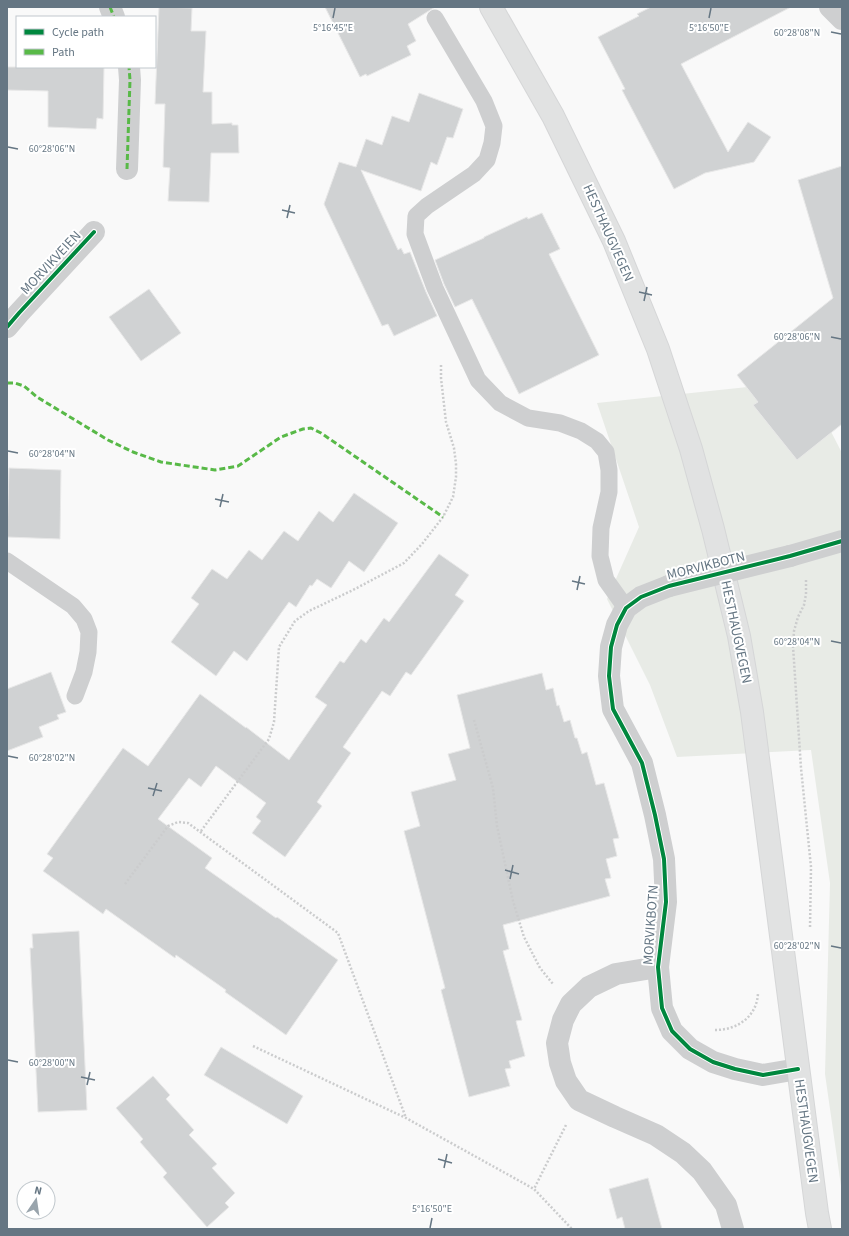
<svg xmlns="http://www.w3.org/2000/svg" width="849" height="1236" font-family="'Source Sans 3',sans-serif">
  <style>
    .green { fill: #e8ebe6 }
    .building { fill: #d0d2d3; stroke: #e8e8e8 }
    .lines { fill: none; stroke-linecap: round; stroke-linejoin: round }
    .secondary-casing { stroke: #d5d6d7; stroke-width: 24 }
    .path { stroke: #cbcccd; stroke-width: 2.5; stroke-dasharray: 2 2; stroke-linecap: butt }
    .lane { stroke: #cecfd0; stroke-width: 17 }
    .street { stroke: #cecfd0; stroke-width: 22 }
    .secondary { stroke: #e1e2e2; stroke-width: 22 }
    .street-bridge { stroke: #cecfd0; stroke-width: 22 }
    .quiet { stroke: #58b947; stroke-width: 3; stroke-dasharray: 6 3; stroke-linecap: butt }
    .cycleway-casing { stroke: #fff; stroke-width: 6 }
    .cycleway { stroke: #00873e; stroke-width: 4 }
    .ticks { fill: none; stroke: #657683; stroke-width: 1.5 }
    .labels { text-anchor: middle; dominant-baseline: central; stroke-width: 4; stroke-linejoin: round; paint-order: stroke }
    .street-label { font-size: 14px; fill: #657683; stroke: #fff }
    .ticks-label { font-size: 10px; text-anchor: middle; fill: #657683; stroke: #fff; stroke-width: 4; stroke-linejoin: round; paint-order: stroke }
  </style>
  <rect width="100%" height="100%" fill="#f9f9f9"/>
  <path class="green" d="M805 381 842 453V1193L825 1074 830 883 811 750 677 757 650 685 607 599 639 527 597 403Z"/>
  <path class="building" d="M159 7 192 8 191 31H206L203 92H212V124L232 123V125H238L239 153H211L209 202 168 201 170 168 163 167 165 104H155Z
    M325 7H435L408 24 416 41 407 46 411 55 367 76 366 74 360 77Z
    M651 7H791L681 64 728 152 748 122 771 137 754 162 705 173 674 189 622 90 625 89 598 37 639 16 637 14Z
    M7 67H104L103 119 97 118 96 129 48 127V91L7 90Z
    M419 93 463 109 453 138 447 137 437 165 431 162 421 191 361 170 398 250 401 248 404 254 410 252 426 292 437 316 394 336 388 324 382 326 324 204 339 162 356 167 366 139 382 145 392 116 409 122Z
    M842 166V424L797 460 753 405 758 402 737 375 833 298 798 180Z
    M542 213 560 249 549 254 599 355 519 394 472 299 455 307 444 284 435 260 484 238V237L527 217 528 219Z
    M149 289 181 333 141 361 109 317Z
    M9 468 61 470 60 539 7 537Z
    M354 493 398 523 364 572 349 561 331 588 317 579 312 586 310 585 296 607 289 602 247 661 234 651 216 676 171 642 199 604 191 598 212 569 227 579 249 550 262 560 284 531 298 541 319 511 333 522Z
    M439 554 469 575 455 595 464 601 411 675 406 672 390 696 382 691 343 747 351 753 317 802 322 806 285 857 252 833 261 821 256 817 266 803 216 766 201 787 189 778 158 819 212 858 205 868 276 918 277 917 338 960 286 1035 225 992 226 990 176 955 175 958 106 909 103 914 43 871 53 858 47 854 123 748 148 766 200 694 246 728V727L289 760 327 705 315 697 340 661 344 663 361 639 366 643 384 618 389 622Z
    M51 672 66 712 57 715 59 719 39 727 43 737 7 751V689Z
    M542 673 546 690 553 688 557 706 559 705 564 722 570 720 575 738H577L582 754 587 752 596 785 604 783 619 838 613 839 617 856 606 859 611 878 605 879 610 896 503 925 509 949 503 951 522 1020 516 1021 525 1056 509 1061 511 1068 505 1069 510 1086 469 1097 441 990 445 988 404 831 420 826 411 792 456 780 448 754 470 748 457 695Z
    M79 931 87 1110 38 1112 30 948H33L32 934Z
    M221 1047 303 1096 287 1124 204 1075Z
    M153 1076 170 1095 166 1099 194 1130 189 1135 217 1164 212 1168 235 1193 225 1203 229 1207 207 1227 163 1177 167 1173 140 1142 143 1139 116 1108Z
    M648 1178 662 1229H625L622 1217 617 1219 609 1189Z"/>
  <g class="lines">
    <defs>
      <path id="secondary" d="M491 7 553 116 614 241 658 349 691 449 713 529 739 636 752 712 817 1213 820 1229"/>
    </defs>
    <use href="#secondary" class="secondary-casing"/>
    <path class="path" d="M806 580V594L804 605 798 617 794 631 793 646 801 768 811 867 810 928
      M474 720 493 788 497 826 513 901 524 937 540 968 553 984
      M201 831 269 739 274 722 279 647 295 621 309 611 353 590 404 563 422 544 443 517 453 497 456 477V464L454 448 446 422 441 378V364
      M125 884 168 826 178 822 188 823 338 933 406 1118
      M715 1030C737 1030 757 1017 758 993
      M253 1046 406 1118 534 1189
      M566 1125 534 1189 572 1229"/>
    <path class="lane" d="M435 18 484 101 494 126 492 143 487 160 474 174 427 206 416 216 415 234 435 288 478 380 500 403 528 418 560 423 581 431 597 441 606 452 609 470V492L601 528 600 556 606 580 626 608
      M7 561 73 606 84 619 89 632 88 652 84 672 75 696"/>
    <path class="street" d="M110 7 114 17
      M830 7 842 19
      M127 169 130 80 129 67
      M7 327 19 313 94 232
      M790 556 842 541
      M669 586 641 597 626 608 617 625 611 647 609 676 613 709 642 763 655 815 664 859 666 902 658 967 662 1008 672 1031 690 1049 713 1062 735 1069 763 1075 798 1069
      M658 967 616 974 589 987 571 1004 563 1020 557 1043 560 1063 566 1081 579 1100 615 1117 656 1135 683 1153 702 1171 726 1205 733 1229"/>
    <use href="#secondary" class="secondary"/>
    <path class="street-bridge" d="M669 586 790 556"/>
    <path class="quiet" d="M110 7 114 17
      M127 169 130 80 129 67
      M7 383H15L24 386 37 397 108 440 133 452 161 462 215 470 238 466 281 437 303 429 311 428 321 433 443 517"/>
    <defs>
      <path id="cycleway" d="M7 327 19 313 94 232
        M798 1069 763 1075 735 1069 713 1062 690 1049 672 1031 662 1008 658 967 666 902 664 859 655 815 642 763 613 709 609 676 611 647 617 625 626 608 641 597 669 586 790 556 842 541"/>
    </defs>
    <use href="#cycleway" class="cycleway-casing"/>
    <use href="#cycleway" class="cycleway"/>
  </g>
  <path class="ticks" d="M333 18 335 8M709 18 711 8M831 32 841 34M8 147 18 149M282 210 295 213M287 218 290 205M639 292 652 295M644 301 647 287M831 337 841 339M8 451 18 453M215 499 229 502M220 507 223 494M572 581 585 584M577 590 580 576M831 641 841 643M8 756 18 758M148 788 162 791M153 796 157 783M505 870 519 874M510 879 513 865M831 946 841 948M8 1060 18 1062M81 1077 95 1080M87 1085 90 1072M438 1159 452 1163M444 1168 447 1154M430 1228 432 1218"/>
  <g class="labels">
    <g class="street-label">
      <text transform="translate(608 233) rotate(66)">HESTHAUGVEGEN</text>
      <text transform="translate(51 263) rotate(-47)">MORVIKVEIEN</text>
      <text transform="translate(706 566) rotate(-14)">MORVIKBOTN</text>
      <text transform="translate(736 632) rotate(78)">HESTHAUGVEGEN</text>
      <text transform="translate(651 925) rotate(-86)">MORVIKBOTN</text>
      <text transform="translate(806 1131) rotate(82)">HESTHAUGVEGEN</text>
    </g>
  </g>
  <g class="ticks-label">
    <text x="333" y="31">5°16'45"E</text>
    <text x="709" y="31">5°16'50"E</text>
    <text x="797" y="36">60°28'08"N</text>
    <text x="52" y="152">60°28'06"N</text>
    <text x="797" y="340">60°28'06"N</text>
    <text x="52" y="457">60°28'04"N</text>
    <text x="797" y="645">60°28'04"N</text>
    <text x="52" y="761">60°28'02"N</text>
    <text x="797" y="949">60°28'02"N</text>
    <text x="52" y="1066">60°28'00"N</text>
    <text x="432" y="1212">5°16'50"E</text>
  </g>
  <rect width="849" height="1236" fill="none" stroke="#657683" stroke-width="16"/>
  <rect x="16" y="16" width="140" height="52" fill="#ffffff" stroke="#c1c8cd"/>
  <rect x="24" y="29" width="20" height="6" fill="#00873e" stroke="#c1c8cd"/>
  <text x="52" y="36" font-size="12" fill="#657683">Cycle path</text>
  <rect x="24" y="49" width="20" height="6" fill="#58b947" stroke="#c1c8cd"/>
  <text x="52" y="56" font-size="12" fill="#657683">Path</text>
  <g transform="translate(36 1200) rotate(13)"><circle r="19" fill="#ffffff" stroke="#c1c8cd"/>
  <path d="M0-3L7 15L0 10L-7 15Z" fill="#99a4ac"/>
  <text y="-6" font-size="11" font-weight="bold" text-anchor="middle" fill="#657683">N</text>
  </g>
</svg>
